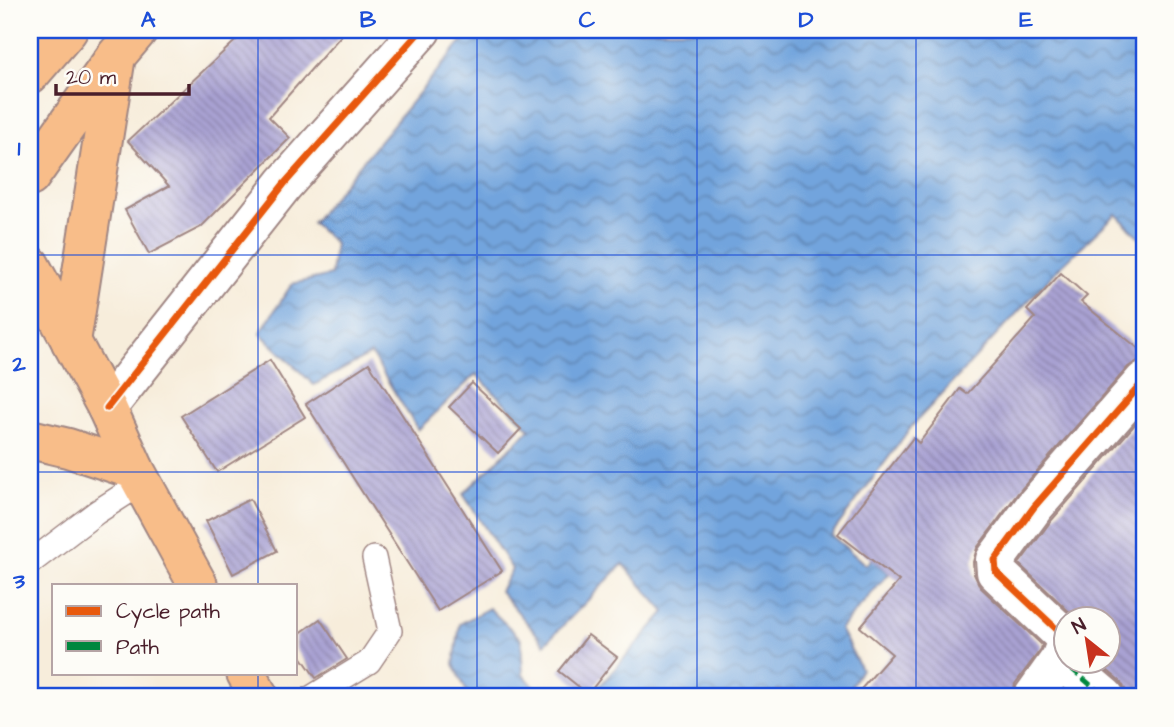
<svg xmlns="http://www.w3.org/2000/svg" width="1174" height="727" font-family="'Architects Daughter',sans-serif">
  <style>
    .water { fill: url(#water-waves); stroke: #5e6284; stroke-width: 2 }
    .building { fill: url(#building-back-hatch) }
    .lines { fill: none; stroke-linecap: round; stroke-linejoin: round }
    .service-casing { stroke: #a08683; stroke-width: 26 }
    .minor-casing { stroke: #a08683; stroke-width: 42 }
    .primary-casing { stroke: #a08683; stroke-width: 42 }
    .trunk-casing { stroke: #a08683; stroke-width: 42 }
    .service { stroke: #fff; stroke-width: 23 }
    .minor { stroke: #fff; stroke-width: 38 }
    .primary { stroke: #f8bd89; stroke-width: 38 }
    .trunk { stroke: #f8bd89; stroke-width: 38 }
    .quiet { stroke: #00873e; stroke-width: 5; stroke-dasharray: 10 5; stroke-linecap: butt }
    .cycleway-casing { stroke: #fdfcf7; stroke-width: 11 }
    .cycleway { stroke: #e8590c; stroke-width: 7 }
    .grid { fill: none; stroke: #1d4ed8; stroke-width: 2; stroke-opacity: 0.55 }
    .neatline { fill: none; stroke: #1d4ed8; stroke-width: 2.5 }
    .grid-label { font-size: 23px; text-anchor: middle; font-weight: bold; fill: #1d4ed8 }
  </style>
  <defs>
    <pattern id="water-waves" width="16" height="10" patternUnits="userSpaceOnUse" patternTransform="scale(1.75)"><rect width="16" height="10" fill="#72a4dd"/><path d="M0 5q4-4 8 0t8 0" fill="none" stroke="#6085b3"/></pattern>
    <pattern id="building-back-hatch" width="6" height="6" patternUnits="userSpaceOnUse" patternTransform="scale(1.75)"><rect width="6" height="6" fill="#a9a2d3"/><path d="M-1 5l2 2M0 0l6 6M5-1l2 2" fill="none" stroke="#8c83ab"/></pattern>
  </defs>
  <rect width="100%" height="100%" fill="#fdfcf7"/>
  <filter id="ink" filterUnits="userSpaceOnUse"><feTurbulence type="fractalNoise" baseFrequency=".0143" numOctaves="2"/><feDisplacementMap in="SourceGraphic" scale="14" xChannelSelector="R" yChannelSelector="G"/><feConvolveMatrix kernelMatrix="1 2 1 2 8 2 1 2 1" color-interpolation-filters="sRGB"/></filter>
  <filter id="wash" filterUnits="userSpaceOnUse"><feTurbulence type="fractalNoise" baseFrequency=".00686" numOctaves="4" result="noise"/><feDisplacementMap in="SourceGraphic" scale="28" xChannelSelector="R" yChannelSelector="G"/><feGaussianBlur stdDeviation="1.57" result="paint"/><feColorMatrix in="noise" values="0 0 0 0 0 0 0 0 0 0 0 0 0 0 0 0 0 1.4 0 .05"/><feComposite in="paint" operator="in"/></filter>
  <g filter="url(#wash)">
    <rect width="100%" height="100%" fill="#f7eddb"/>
    <path class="water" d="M499 30H1144V242L1116 214 1059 268 912 426 831 535 866 565 886 543 902 559 840 629 861 669 845 697H798L778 690 772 697H590L665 612 623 564 545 644 500 591 512 569 463 494 530 429 476 374 418 430 371 354 314 385 260 333 292 284 331 275 335 243 312 223 461 42Z
      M489 608 521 639 523 674 543 697H469L454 664 460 624Z"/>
    <g id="blocks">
      <path class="building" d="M247 30H346L269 117 290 138 201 227 149 254 125 210 169 186 128 141Z
        M1061 273 1087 296 1081 302 1144 353V357L1128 367 1018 493 977 548 973 562 974 574 980 587 1042 645 1041 649 1015 684 1012 697H854L892 654 860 627 899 581 838 534 913 438 919 443 960 389 967 394 1035 318 1027 310Z
        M270 360 305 417 217 472 181 416Z
        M369 363 502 571 438 611 306 404Z
        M472 383 521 429 498 453 449 407Z
        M1144 414V697H1126L1125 689 1120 681 1096 661H1108V619H1077L1019 564 1051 521Z
        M250 499 277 551 233 574 206 521Z
        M320 619 347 659 316 678 296 649V636Z
        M588 635 617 657 588 694 559 671Z"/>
    </g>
  </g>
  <g filter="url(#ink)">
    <use href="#blocks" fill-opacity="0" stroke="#a08683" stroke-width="2"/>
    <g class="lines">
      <defs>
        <path id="service" d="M30 563 97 512 142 483
          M312 697 369 662 390 631 374 558"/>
        <path id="minor" d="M107 408 284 184 421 30
          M1066 638 996 572 995 560 1034 507 1144 381
          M1060 659 1105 697
          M1033 697 1060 659 1066 643"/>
        <path id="primary" d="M30 265 107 408 135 470 198 585
          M246 673 259 697"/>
        <path id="trunk" d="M30 74 68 30
          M30 177 116 56 138 30
          M71 342 116 56
          M30 439 68 448 135 470"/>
      </defs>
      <use href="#service" class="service-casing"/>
      <use href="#minor" class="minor-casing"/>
      <use href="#primary" class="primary-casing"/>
      <use href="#trunk" class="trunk-casing"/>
      <use href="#service" class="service"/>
      <use href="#minor" class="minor"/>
      <use href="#primary" class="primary"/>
      <use href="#trunk" class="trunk"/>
      <path class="quiet" d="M1060 659 1105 697"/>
      <defs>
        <path id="cycleway" d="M107 408 284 184 421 30
          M1066 638 996 572 995 560 1034 507 1144 381"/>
      </defs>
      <use href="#cycleway" class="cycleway-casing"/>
      <use href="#cycleway" class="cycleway"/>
    </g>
  </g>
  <path class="grid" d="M258 30V585M477 30V697M697 30V697M916 30V697M30 255H1144M30 472H1144M258 673V697"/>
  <rect width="1174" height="727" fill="none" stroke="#fdfcf7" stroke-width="77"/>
  <rect x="52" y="584" width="245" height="91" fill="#fdfcf7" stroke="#b5a4a5" stroke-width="2"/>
  <rect x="66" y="606" width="35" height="10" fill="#e8590c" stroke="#b5a4a5" stroke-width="2"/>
  <text x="116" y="618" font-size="21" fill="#4a1f2b">Cycle path</text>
  <rect x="66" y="641" width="35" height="10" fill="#00873e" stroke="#b5a4a5" stroke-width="2"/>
  <text x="116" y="654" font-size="21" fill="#4a1f2b">Path</text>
  <g transform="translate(1087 640) rotate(330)"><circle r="33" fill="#fdfcf7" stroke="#b5a4a5" stroke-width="2"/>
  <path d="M0-5L12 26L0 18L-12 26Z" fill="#c8321e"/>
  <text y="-10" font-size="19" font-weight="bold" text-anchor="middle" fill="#4a1f2b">N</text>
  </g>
  <path d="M56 84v10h133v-10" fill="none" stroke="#4a1f2b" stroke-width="3.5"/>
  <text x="66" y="84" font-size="21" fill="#4a1f2b" stroke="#fdfcf7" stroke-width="5" paint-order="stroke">20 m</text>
  <rect x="38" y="38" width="1098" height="650" class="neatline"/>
  <g class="grid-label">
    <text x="148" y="27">A</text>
    <text x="368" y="27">B</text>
    <text x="587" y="27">C</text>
    <text x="806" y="27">D</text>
    <text x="1026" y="27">E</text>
    <text x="19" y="155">1</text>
    <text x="19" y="371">2</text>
    <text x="19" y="588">3</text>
  </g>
</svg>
